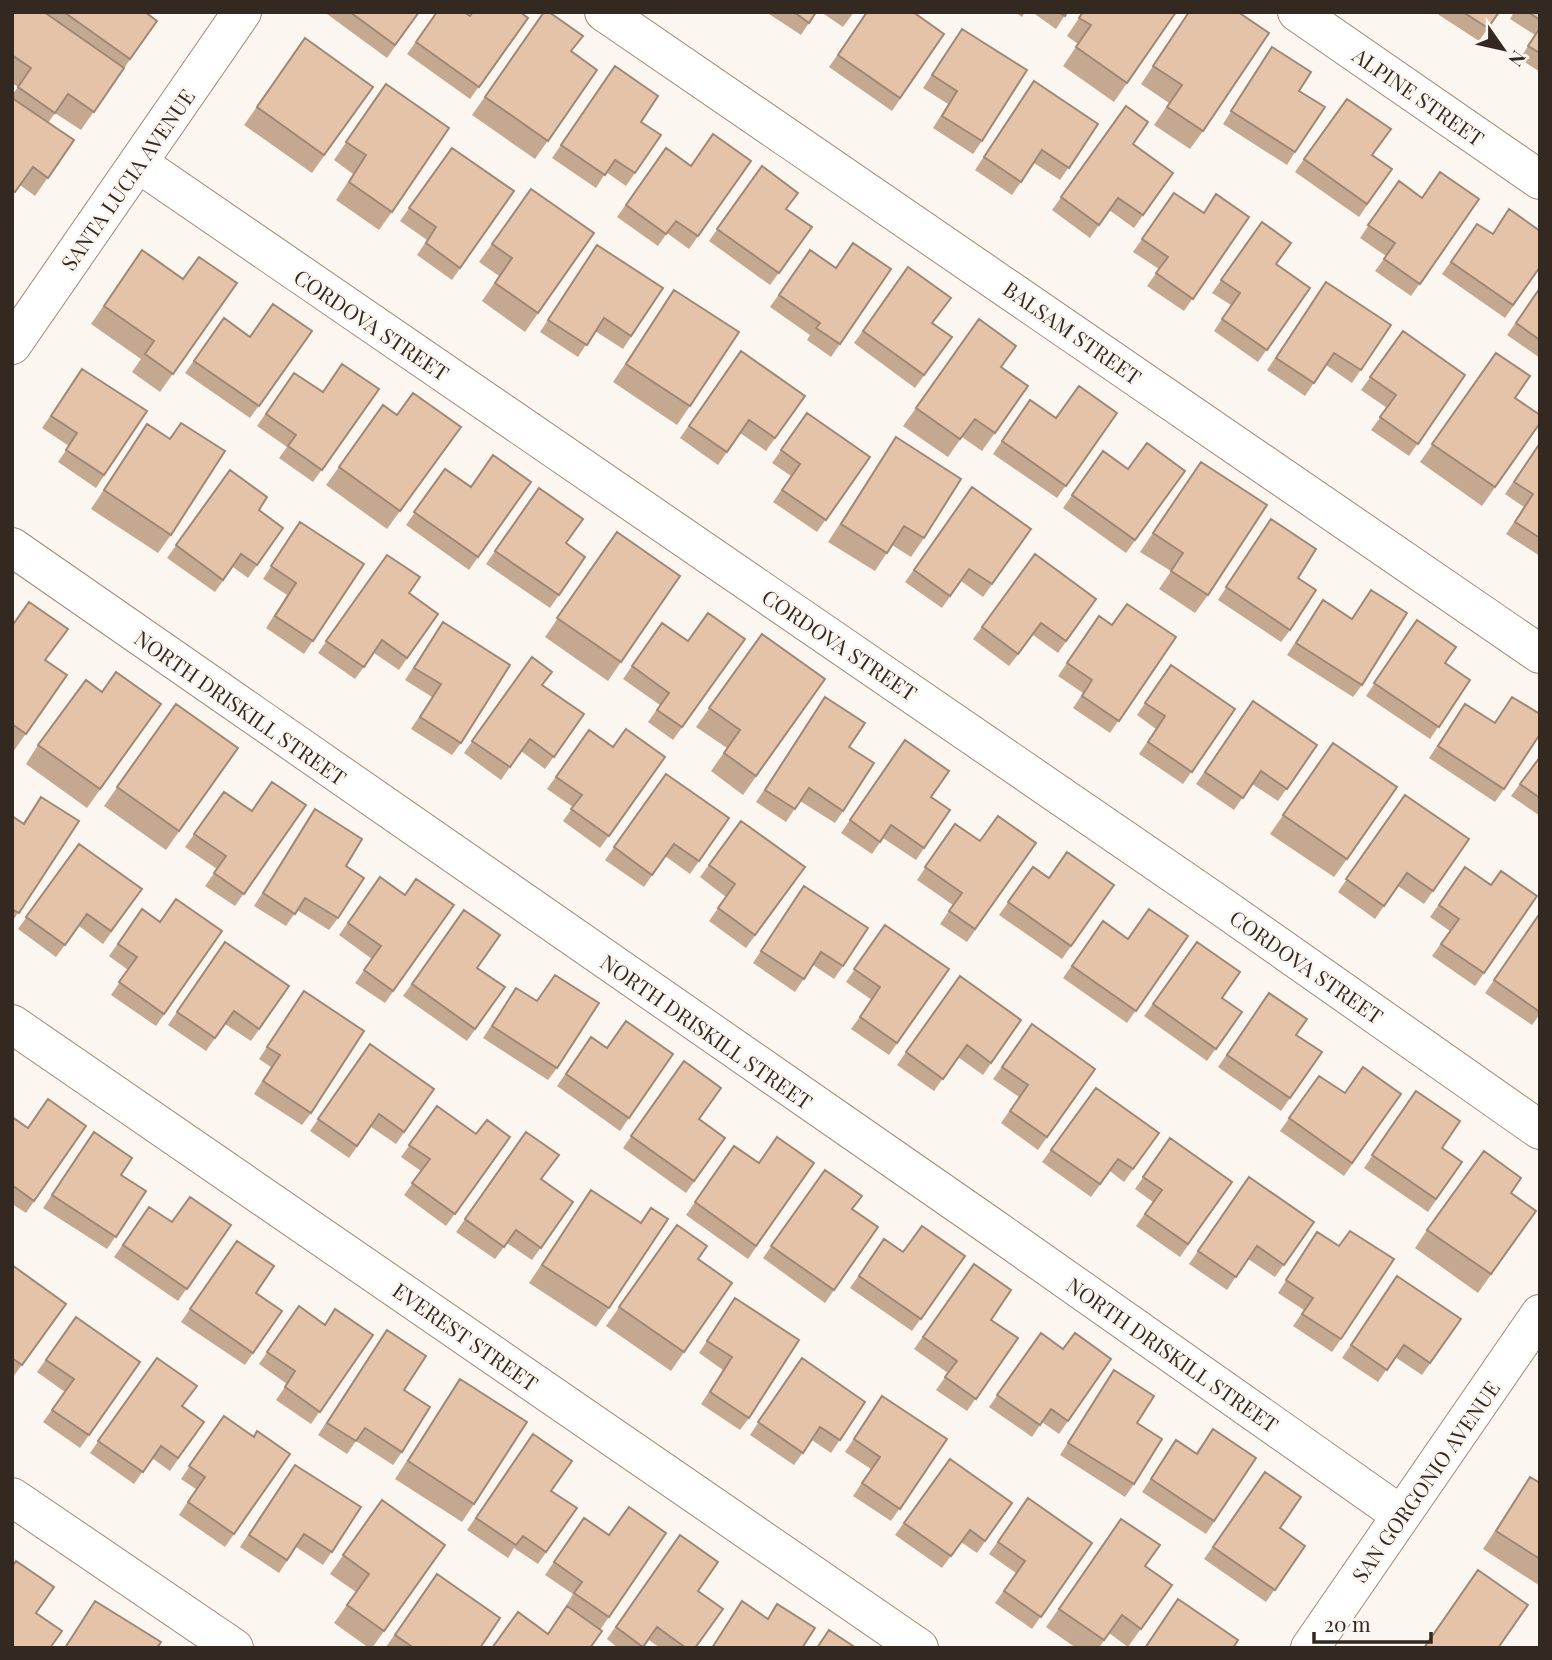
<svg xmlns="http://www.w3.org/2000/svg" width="1552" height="1660" font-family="'Playfair Display',serif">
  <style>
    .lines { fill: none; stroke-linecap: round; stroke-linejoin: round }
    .minor-casing { stroke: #a38872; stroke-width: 40 }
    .minor { stroke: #fff; stroke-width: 38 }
    .wall { fill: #c5a890 }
    .building { fill: #e5c3a8; stroke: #a08876; stroke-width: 2 }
    .labels { text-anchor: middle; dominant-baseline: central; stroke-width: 5; stroke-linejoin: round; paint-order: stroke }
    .street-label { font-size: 21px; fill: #342920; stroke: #fcf6f1 }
  </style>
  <rect width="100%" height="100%" fill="#fcf6f1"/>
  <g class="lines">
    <defs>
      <path id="minor" d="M604 12 1540 654
        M1297 12 1540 180
        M138 163 1218 904 1540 1130
        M12 345 242 12
        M12 547 993 1228 1401 1515
        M12 1024 919 1648
        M12 1497 234 1648
        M1310 1648 1540 1314"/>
    </defs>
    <use href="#minor" class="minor-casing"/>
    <use href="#minor" class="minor"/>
  </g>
  <path class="wall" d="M12 12H145L157 21 81 130 55 113 48 123 74 140 35 196 20 185 12 196V95L18 87 12 83Z
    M328 12H419L387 58 327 14Z
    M437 12 470 16 528 18 470 99 407 54Z
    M544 12 571 52 597 70 535 159 472 115Z
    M766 12H816L801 35Z
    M821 12H854L843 27Z
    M867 12 944 34 892 111 829 67Z
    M1015 12H1025L1022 17Z
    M1032 12H1067L1056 29Z
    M1083 12H1176L1114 102 1063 66 1078 44 1067 36Z
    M1189 12H1238L1203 131 1190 149 1154 125 1169 103 1141 84Z
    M1499 12 1479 41 1436 13Z
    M1514 12H1540V72L1520 59 1535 35 1510 19Z
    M962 29 982 141 973 154 933 128 948 104 923 88Z
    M305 38 373 87 312 173 244 125Z
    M1272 47 1299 91 1295 152 1287 165 1223 124Z
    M615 66 641 122 661 135 626 186 606 172 596 188 552 158Z
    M386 84 392 212 379 230 336 200 353 174 334 160Z
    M1025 94 1098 124 1060 180 1034 163 1012 195 975 170Z
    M1126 106 1133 144 1173 173 1134 228 1109 210 1090 238 1052 210Z
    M452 148 514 191 452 280 417 255 427 240 400 221Z
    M666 148 691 166 751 161 689 249 667 233 658 246 617 217Z
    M1372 155 1392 169 1359 217 1295 172 1304 159Z
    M762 166 786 209 812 227 770 285 709 241Z
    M1399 181 1422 198 1479 199 1411 296 1375 271 1386 256 1360 238Z
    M531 189 594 233 525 332 482 301 499 276 479 262Z
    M1174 193 1203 213 1249 217 1184 311 1147 286 1159 269 1133 252Z
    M1262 222 1276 264 1310 288 1258 362 1214 331 1231 305 1212 293Z
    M1477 224 1540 267 1505 318 1442 274Z
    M142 250 183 279 237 283 160 392 132 372 141 359 91 324Z
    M810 250 836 268 891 269 831 357 807 340 810 335 770 307Z
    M588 258 663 288 623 349 595 331 578 357 540 332Z
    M908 267 933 323 952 337 915 388 854 343Z
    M1540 288V358L1507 335Z
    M674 290 690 406 677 425 613 382Z
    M1317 295 1391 325 1352 383 1326 365 1305 396 1267 370Z
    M224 318 250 337 312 331 250 418 185 373Z
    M1403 331 1465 375 1409 456 1371 430 1387 408 1361 390Z
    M741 351 805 396 766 451 740 433 718 465 680 438Z
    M1496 353 1515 398 1540 423 1482 506 1420 462Z
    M1001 367 1028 386 982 451 962 437 948 457 903 426 916 408Z
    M82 369 147 411 96 488 58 462 69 446 42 428Z
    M294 373 323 392 379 389 313 482 279 458 287 447 257 426Z
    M1030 400 1056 418 1117 413 1057 498 993 454Z
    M807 413 870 457 817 532 773 502 791 476 772 463Z
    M397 415 461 427 387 529 326 485 339 467Z
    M181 423 171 535 158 553 91 509 147 424 169 439Z
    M896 437 924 538 911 557 892 545 875 571 828 542Z
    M1540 442V556L1506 534 1524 507 1505 494Z
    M1103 451 1128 469 1185 471 1126 553 1063 508Z
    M1201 462 1208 595 1195 613 1159 589 1171 571 1140 552Z
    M445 469 471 487 531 482 469 570 406 525Z
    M230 470 259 510 283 528 248 578 233 567 215 592 167 558Z
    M972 487 1031 529 983 597 961 581 942 608 905 582Z
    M539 488 566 543 585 557 550 608 486 564Z
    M1271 519 1298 578 1290 630 1281 642 1218 600Z
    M300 522 364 564 304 654 266 628 287 595 263 579Z
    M617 532 680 576 608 681 545 637Z
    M1035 554 1096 599 1058 653 1033 635 1009 666 973 639Z
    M387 555 409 593 438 614 399 670 374 653 355 679 318 653Z
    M1371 590 1362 685 1353 697 1287 655 1323 600 1352 619Z
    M1099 616 1112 625 1176 637 1110 733 1073 708 1083 693 1058 676Z
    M1417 620 1445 663 1470 680 1430 739 1366 696Z
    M443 622 461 743 452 755 411 729 432 697 405 680Z
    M662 623 688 641 745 639 673 740 648 722 660 705 623 679Z
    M12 626 46 660 67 675 13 752 12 751Z
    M762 634 825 679 743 795 711 771 727 748 696 727Z
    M532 657 542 685 584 714 545 769 521 751 501 780 464 753Z
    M1171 665 1235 709 1183 784 1139 754 1156 729 1137 715Z
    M102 692 161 704 87 808 26 764 38 745Z
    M825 697 849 747 843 811 835 823 800 801 786 822 756 802Z
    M1512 697 1504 789 1495 802 1429 758 1465 704 1494 723Z
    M1253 701 1317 745 1278 801 1252 784 1234 810 1196 784Z
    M176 704 238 748 166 850 104 806Z
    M589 730 613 747 665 757 600 848 563 821 573 807 547 789Z
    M905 740 931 797 950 810 916 860 883 838 872 854 841 833Z
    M1333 743 1347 859 1334 877 1270 834Z
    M1540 757V816L1511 796Z
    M666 774 729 818 690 874 665 856 644 887 605 860Z
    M224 792 252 811 306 805 235 906 205 886 217 869 185 847Z
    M1405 795 1469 839 1424 904 1398 886 1375 919 1338 892Z
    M41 797 79 821 12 922V816L23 823Z
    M315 809 346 866 338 918 329 930 297 910 286 926 254 906Z
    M741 821 805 867 746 948 709 921 726 897 700 877Z
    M955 824 980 841 1036 843 967 942 940 924 953 905 917 880Z
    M79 844 142 889 103 944 79 926 56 957 18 929Z
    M1033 867 1049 878 1114 885 1062 959 999 915Z
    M1465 867 1491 885 1537 896 1475 986 1432 956 1450 931 1430 917Z
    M380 877 405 895 454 905 385 1003 355 983 372 959 339 935Z
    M795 899 843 966 834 979 813 965 795 992 753 963Z
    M142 909 160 922 222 931 156 1026 111 995 128 970 109 956Z
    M464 910 477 968 505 987 467 1041 403 996Z
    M1538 916 1540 917V1014L1532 1025 1485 993Z
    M1103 921 1128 939 1188 936 1127 1023 1063 978Z
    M885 925 949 969 889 1055 851 1029 872 1000 846 982Z
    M225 942 289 986 251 1041 225 1024 206 1051 168 1025Z
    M1197 942 1222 998 1242 1012 1207 1061 1144 1016Z
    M555 975 557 1068 548 1080 483 1038 516 988 537 1001Z
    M960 976 1021 1020 983 1075 958 1057 934 1091 897 1065Z
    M304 991 311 1113 302 1125 254 1094 271 1067 259 1059Z
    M1269 993 1296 1035 1322 1052 1281 1111 1218 1067Z
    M1032 1024 1095 1069 1038 1150 1001 1123 1019 1097 993 1079Z
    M591 1037 607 1048 673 1054 620 1131 557 1086Z
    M370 1044 434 1089 396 1144 371 1127 349 1158 310 1131Z
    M684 1061 699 1119 725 1138 686 1193 623 1148Z
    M1319 1076 1345 1093 1401 1094 1344 1176 1280 1131Z
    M1096 1088 1159 1133 1124 1182 1110 1171 1091 1197 1042 1162Z
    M1416 1091 1442 1148 1462 1162 1428 1212 1364 1168Z
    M437 1106 476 1134 510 1137 446 1226 404 1195 421 1171 401 1157Z
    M12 1117 28 1128 86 1126 26 1213 12 1204Z
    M94 1132 121 1175 146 1191 107 1249 43 1208Z
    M526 1132 541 1179 573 1202 532 1260 507 1243 495 1259 456 1232Z
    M1170 1138 1232 1182 1180 1257 1136 1226 1153 1202 1135 1189Z
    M734 1146 759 1163H814L748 1259 686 1215Z
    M825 1170 853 1209 878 1227 825 1303 763 1258Z
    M1249 1177 1314 1222 1275 1277 1248 1259 1227 1290 1189 1264Z
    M591 1190 609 1308 596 1327 529 1283Z
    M1511 1193 1536 1211 1478 1293 1415 1248 1427 1230Z
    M149 1207 172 1222 231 1225 178 1301 114 1257Z
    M677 1225 698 1259 732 1283 671 1371 606 1326Z
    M1317 1232 1341 1339 1332 1352 1293 1326 1304 1310 1278 1293Z
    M884 1239 903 1252 965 1256 912 1331 850 1288Z
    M237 1241 256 1293 282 1311 245 1365 181 1322Z
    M974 1264 991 1320 1018 1338 967 1411 936 1390 948 1373 914 1349Z
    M12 1265 66 1304 13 1377H12Z
    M1397 1276 1461 1319 1422 1375 1395 1357 1378 1382 1342 1358Z
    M735 1298 749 1418 740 1430 701 1404 723 1370 699 1353Z
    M299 1306 325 1324 373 1335 311 1424 276 1400 287 1384 259 1364Z
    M76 1317 140 1362 80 1448 43 1422 65 1392 37 1372Z
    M1041 1333 1063 1349 1111 1359 1059 1434 1042 1422 1032 1437 989 1407Z
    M378 1343 402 1452 393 1465 356 1441 347 1454 318 1435Z
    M157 1358 182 1407 204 1422 170 1471 152 1458 134 1484 90 1453Z
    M802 1358 865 1402 831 1453 812 1440 794 1465 750 1435Z
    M1114 1370 1137 1423 1134 1484 1125 1497 1060 1455Z
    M460 1379 474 1504 462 1522 395 1479Z
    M882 1396 947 1439 891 1521 853 1496 871 1469 845 1452Z
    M224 1416 254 1437 290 1454 225 1547 179 1515 196 1489 181 1479Z
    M1213 1429 1256 1458 1206 1534 1142 1492 1168 1452 1196 1453Z
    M533 1434 551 1491 577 1508 538 1564 514 1548 508 1558 467 1530Z
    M950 1459 1012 1503 977 1553 961 1542 942 1568 895 1535Z
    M1265 1472 1280 1528 1305 1546 1266 1602 1204 1559Z
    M286 1477 361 1507 323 1565 296 1547 279 1573 240 1547Z
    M1530 1477 1540 1483V1586L1483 1549Z
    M1028 1498 1092 1543 1032 1629 995 1603 1016 1573 989 1554Z
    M382 1500 445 1545 372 1648H369L334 1623 356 1592 330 1574Z
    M584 1518 609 1535 666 1533 600 1630 566 1606 573 1594 545 1575Z
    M1121 1519 1145 1566 1172 1585 1128 1647 1109 1633 1099 1648H1076L1046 1627Z
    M680 1535 698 1591 695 1648H660L649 1640 643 1648H618L607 1639Z
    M437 1574 480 1648H387L386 1647Z
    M95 1601 157 1648H64Z"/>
  <path class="building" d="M12 12H44L124 68 94 112 68 94 55 113 18 87 31 68 12 55Z
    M64 12H145L157 21 130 59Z
    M350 12H419L395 45Z
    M437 12H464L470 16 473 12H520L528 18 479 87 416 42Z
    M544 12H549L583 36 571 51 597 70 548 141 485 97Z
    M794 12H816L809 23Z
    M867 12H913L944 34 900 98 838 55Z
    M1059 12H1067L1065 16Z
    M1083 12H1176L1127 83 1076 47 1091 25 1079 18Z
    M1189 12H1238L1269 33 1203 131 1167 107 1182 85 1153 66Z
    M1463 12H1499L1488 28Z
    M1528 12H1540V20Z
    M1540 28V53L1528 46Z
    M962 29 1027 70 982 141 942 116 957 91 932 75Z
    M305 38 373 87 324 155 257 107Z
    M1272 47 1311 72 1299 91 1325 107 1295 152 1231 111Z
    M615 66 658 96 641 122 661 135 635 173 615 160 605 175 561 145Z
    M1034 81 1098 124 1069 168 1042 150 1021 182 984 157Z
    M386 84 449 128 392 212 349 182 366 155 346 142Z
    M12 98 74 140 48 178 33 167 15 192 12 190Z
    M1347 99 1391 129 1372 155 1392 169 1367 204 1304 159Z
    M1126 106 1148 122 1133 144 1173 173 1143 215 1118 198 1099 225 1061 197Z
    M713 134 751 161 698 236 676 221 666 234 626 205 666 148 691 166Z
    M452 148 514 191 460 268 426 243 436 227 409 208Z
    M762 166 798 193 786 209 812 227 779 273 717 229Z
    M1440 172 1479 199 1420 284 1384 259 1395 243 1368 225 1399 181 1422 198Z
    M531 189 594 233 538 313 495 283 512 258 492 244Z
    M1174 193 1204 213 1216 194 1249 217 1193 299 1156 273 1168 257 1142 239Z
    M1509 209 1540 231V267L1513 305 1451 262 1477 224 1493 234Z
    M1262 222 1291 243 1276 264 1310 288 1267 350 1222 319 1240 293 1221 280Z
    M853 243 891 269 840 344 816 328 820 323 779 295 810 250 836 268Z
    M597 245 663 288 631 336 604 318 587 345 548 320Z
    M142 250 183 279 199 257 237 283 173 374 145 354 154 341 104 306Z
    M908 267 951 298 932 323 952 337 924 375 863 331Z
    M1326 282 1391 325 1361 370 1334 353 1314 383 1276 358Z
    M1540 288V340L1516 323Z
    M674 290 739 332 690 406 626 364Z
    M273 304 312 331 259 406 194 361 224 318 250 337Z
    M979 319 1016 346 1001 367 1028 386 995 433 975 419 960 439 916 408Z
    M1403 331 1465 375 1418 444 1380 417 1396 395 1370 377Z
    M741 351 805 396 775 438 749 420 727 452 689 426Z
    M1496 353 1530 376 1515 398 1540 415V423L1495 487 1432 444Z
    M342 364 379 389 322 470 288 446 296 435 266 414 294 373 323 392Z
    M82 369 147 411 104 475 66 450 77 433 51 416Z
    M1079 386 1117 413 1066 486 1002 441 1030 400 1056 418Z
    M413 393 461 427 400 511 339 467 383 405 397 415Z
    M807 413 870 457 826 520 782 490 800 464 781 450Z
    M181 423 225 451 171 535 104 490 147 424 170 439Z
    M896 437 961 479 924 538 904 526 887 553 841 524Z
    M1147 443 1185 471 1135 540 1072 495 1103 451 1128 469Z
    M1540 443V538L1515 522 1533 494 1514 482Z
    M493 455 531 482 478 557 414 512 445 469 471 487Z
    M1201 462 1267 505 1208 595 1171 571 1183 553 1153 533Z
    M230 470 267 497 259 510 283 528 257 565 241 554 223 580 176 545Z
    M972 487 1031 529 992 584 969 569 950 596 914 570Z
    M539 488 583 519 566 543 585 557 559 595 495 551Z
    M1271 519 1316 549 1298 578 1316 590 1290 630 1226 587Z
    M300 522 364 564 313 641 275 616 296 583 271 566Z
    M617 532 680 576 621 662 557 618Z
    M1035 554 1096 599 1066 641 1041 623 1018 654 982 627Z
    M387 555 420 577 409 593 438 614 407 658 382 640 364 667 326 641Z
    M1371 590 1407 613 1362 685 1296 643 1323 600 1352 619Z
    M29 602 68 629 45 660 67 675 26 734 12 724V626Z
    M1127 604 1176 637 1119 721 1082 696 1092 680 1067 663 1099 616 1112 625Z
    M708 613 745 639 682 727 657 710 669 693 632 666 662 623 688 641Z
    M1417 620 1456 647 1445 663 1470 680 1439 727 1374 683Z
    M443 622 510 665 461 743 420 717 441 684 414 668Z
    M762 634 825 679 756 776 724 753 740 730 709 708Z
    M532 657 552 672 542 685 584 714 554 757 530 739 510 767 472 741Z
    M1171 665 1235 709 1192 772 1148 742 1165 716 1145 703Z
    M116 672 161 704 100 789 38 745 86 680 102 692Z
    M825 697 865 723 849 747 874 763 843 811 809 788 795 809 765 790Z
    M1512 697 1540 714V734L1504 789 1438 746 1465 704 1495 723Z
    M1253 701 1317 745 1287 789 1261 771 1243 798 1205 772Z
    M176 704 238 748 179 831 117 787Z
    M626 729 665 757 609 836 571 809 582 795 556 777 589 730 613 747Z
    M905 740 949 771 931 797 950 810 924 848 891 825 880 842 850 820Z
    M1333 743 1397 787 1347 859 1283 815Z
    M1540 757V798L1520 784Z
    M666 774 729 818 699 861 674 844 652 875 614 847Z
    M272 782 306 805 244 894 214 873 226 856 194 834 224 792 252 811Z
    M1405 795 1469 839 1433 891 1407 873 1384 906 1346 879Z
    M41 797 79 821 19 913 12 909V816L24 824Z
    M315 809 362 839 346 866 364 878 338 918 305 898 295 914 263 893Z
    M998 816 1036 843 975 929 949 911 962 893 925 867 955 824 980 841Z
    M741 821 805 867 755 935 718 908 735 884 709 865Z
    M79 844 142 889 111 931 87 914 65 945 26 917Z
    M1067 852 1114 885 1071 946 1008 902 1033 867 1049 878Z
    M1465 867 1491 885 1501 871 1537 896 1484 973 1441 944 1459 919 1439 905Z
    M380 877 405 895 416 879 454 905 393 991 364 970 381 946 348 923Z
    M804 886 868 928 843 966 821 952 804 979 761 951Z
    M176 899 222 931 164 1014 119 982 137 957 118 944 142 909 160 922Z
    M1149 909 1188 936 1136 1011 1072 966 1103 921 1128 939Z
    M464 910 500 935 477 968 505 987 475 1029 412 984Z
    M1538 916 1540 917V1012L1494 980Z
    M885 925 949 969 897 1043 860 1017 880 987 854 969Z
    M225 942 289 986 259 1029 234 1011 215 1038 177 1012Z
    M1197 942 1240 972 1222 998 1242 1012 1216 1049 1153 1004Z
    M555 975 599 1003 557 1068 492 1026 516 988 537 1001Z
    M960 976 1021 1020 991 1063 967 1045 943 1079 906 1052Z
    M304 991 364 1031 311 1113 263 1081 280 1055 267 1047Z
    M1269 993 1307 1019 1296 1035 1322 1052 1290 1098 1227 1055Z
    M626 1021 673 1054 629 1118 566 1074 591 1037 607 1048Z
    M1032 1024 1095 1069 1047 1137 1010 1111 1028 1085 1002 1067Z
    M370 1044 434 1089 404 1132 379 1114 357 1146 318 1119Z
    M684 1061 721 1088 699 1119 725 1138 694 1181 631 1136Z
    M1363 1067 1401 1094 1352 1163 1289 1118 1319 1076 1345 1093Z
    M1096 1088 1159 1133 1133 1169 1118 1159 1100 1184 1051 1150Z
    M1416 1091 1460 1121 1442 1148 1462 1162 1436 1199 1372 1155Z
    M48 1099 86 1126 34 1201 12 1185V1117L28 1128Z
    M437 1106 476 1134 487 1120 510 1137 455 1214 412 1183 430 1159 409 1145Z
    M94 1132 132 1158 121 1175 146 1191 116 1237 52 1195Z
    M526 1132 559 1155 541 1179 573 1202 541 1248 516 1230 504 1247 465 1219Z
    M777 1137 814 1163 756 1246 695 1202 734 1146 759 1163Z
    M1170 1138 1232 1182 1188 1244 1145 1214 1162 1190 1143 1177Z
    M1484 1151 1521 1178 1511 1193 1536 1211 1491 1274 1427 1230Z
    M825 1170 862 1196 852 1209 878 1227 834 1290 771 1246Z
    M1249 1177 1314 1222 1284 1265 1257 1246 1236 1277 1198 1251Z
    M591 1190 641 1223 651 1208 668 1219 609 1308 542 1265Z
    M190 1197 231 1225 187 1289 123 1245 149 1207 172 1222Z
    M677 1225 707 1246 698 1259 732 1283 684 1352 619 1307Z
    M922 1226 965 1256 921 1319 859 1276 884 1239 903 1252Z
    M1350 1231 1394 1259 1341 1339 1302 1314 1313 1298 1286 1280 1317 1232 1339 1246Z
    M237 1241 274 1266 256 1293 282 1311 253 1353 190 1309Z
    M974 1264 1011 1290 991 1320 1018 1338 976 1399 945 1377 957 1361 923 1337Z
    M12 1265 66 1304 22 1365 12 1358Z
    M1397 1276 1461 1319 1430 1363 1404 1345 1387 1370 1351 1345Z
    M735 1298 799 1340 749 1418 710 1392 732 1357 707 1341Z
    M299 1306 325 1325 335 1309 373 1335 320 1412 285 1387 295 1371 267 1352Z
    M76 1317 140 1362 89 1435 52 1410 74 1379 46 1360Z
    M387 1330 426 1356 404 1390 430 1407 402 1452 365 1428 356 1441 327 1423Z
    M1041 1333 1063 1349 1075 1333 1111 1359 1068 1421 1051 1409 1040 1425 997 1395Z
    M157 1358 197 1386 182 1406 204 1422 178 1458 161 1446 143 1472 98 1441Z
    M802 1358 865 1402 840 1440 820 1427 803 1453 758 1422Z
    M1114 1370 1154 1396 1137 1423 1162 1439 1134 1484 1068 1443Z
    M460 1379 527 1422 474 1504 408 1461Z
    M882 1396 947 1439 900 1509 862 1483 880 1457 854 1439Z
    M224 1416 254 1437 257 1431 290 1454 234 1534 188 1502 205 1477 189 1466Z
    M1213 1429 1256 1458 1214 1521 1151 1479 1176 1440 1197 1454Z
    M533 1434 572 1461 551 1491 577 1508 546 1552 523 1536 516 1545 476 1518Z
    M950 1459 1012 1503 985 1541 970 1530 951 1556 904 1523Z
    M295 1465 361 1507 332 1552 304 1534 287 1560 249 1535Z
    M1265 1472 1301 1497 1280 1528 1305 1546 1275 1590 1213 1547Z
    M1530 1477 1540 1483V1559L1496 1531Z
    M1028 1498 1092 1543 1041 1617 1004 1591 1025 1561 998 1542Z
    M382 1500 445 1545 384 1631 347 1605 369 1574 343 1555Z
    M629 1507 666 1533 609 1617 574 1593 582 1582 554 1562 584 1518 609 1535Z
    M1121 1519 1160 1545 1145 1566 1172 1585 1141 1629 1122 1615 1104 1640 1059 1609Z
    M680 1535 718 1562 698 1591 723 1609 695 1648H686L657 1627 643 1647 616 1627Z
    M16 1561 54 1587 36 1613 62 1631 50 1648H12V1567Z
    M1478 1570 1528 1605 1498 1648H1424Z
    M437 1574 500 1618 480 1648H444L443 1647 442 1648H414L395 1635Z
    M1178 1599 1238 1640 1233 1648H1145Z
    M95 1601 161 1642 157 1648H65Z
    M742 1601 768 1619 777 1604 815 1628 802 1648H712Z
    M567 1606 602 1631 590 1648H492L518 1612 548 1634Z
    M829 1630 856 1648H817Z"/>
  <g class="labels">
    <g class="street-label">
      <text transform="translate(1419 96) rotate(35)">ALPINE STREET</text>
      <text transform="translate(127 179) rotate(-55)">SANTA LUCIA AVENUE</text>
      <text transform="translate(372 324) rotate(34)">CORDOVA STREET</text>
      <text transform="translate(1073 332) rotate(35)">BALSAM STREET</text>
      <text transform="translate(840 644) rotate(34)">CORDOVA STREET</text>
      <text transform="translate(241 707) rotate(35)">NORTH DRISKILL STREET</text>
      <text transform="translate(1307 966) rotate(35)">CORDOVA STREET</text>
      <text transform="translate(707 1031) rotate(35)">NORTH DRISKILL STREET</text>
      <text transform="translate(466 1336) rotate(35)">EVEREST STREET</text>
      <text transform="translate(1173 1354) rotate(35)">NORTH DRISKILL STREET</text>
      <text transform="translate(1425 1481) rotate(-55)">SAN GORGONIO AVENUE</text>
    </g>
  </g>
  <rect width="1552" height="1660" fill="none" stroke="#342920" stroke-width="28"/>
  <g transform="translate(1503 49) rotate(124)" stroke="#fcf6f1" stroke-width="5" paint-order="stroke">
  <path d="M0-5L12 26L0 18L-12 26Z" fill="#342920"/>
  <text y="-10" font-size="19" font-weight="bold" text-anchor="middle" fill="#342920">N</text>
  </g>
  <path d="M1314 1632v10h117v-10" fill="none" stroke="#342920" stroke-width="3.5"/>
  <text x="1324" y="1632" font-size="21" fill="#342920" stroke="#fcf6f1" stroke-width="5" paint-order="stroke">20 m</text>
</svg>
